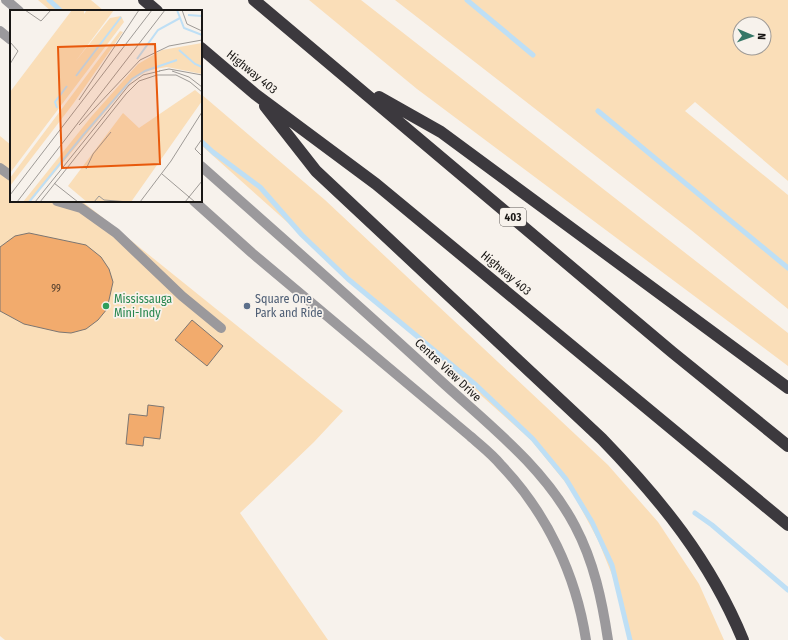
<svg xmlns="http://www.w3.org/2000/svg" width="788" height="640" font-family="'Fira Sans Condensed',sans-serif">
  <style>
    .green { fill: #fadeb8; fill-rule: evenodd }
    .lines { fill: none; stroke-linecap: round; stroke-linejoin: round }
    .stream { stroke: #bedff5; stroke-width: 5 }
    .building { fill: #f2ab6d; stroke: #7c7672 }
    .minor { stroke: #9b999c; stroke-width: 10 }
    .highway { stroke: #3c393e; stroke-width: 12 }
    .leisure-dot { fill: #2e9e5b; stroke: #f7f2ec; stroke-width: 1.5 }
    .service-dot { fill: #5c6f8a; stroke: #f7f2ec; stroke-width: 1.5 }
    .labels { text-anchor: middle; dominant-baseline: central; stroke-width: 3.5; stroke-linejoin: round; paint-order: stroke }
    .number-label { font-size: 10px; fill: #4f3c2b }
    .shield { fill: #f7f2ec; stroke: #5c5956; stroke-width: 1 }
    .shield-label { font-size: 11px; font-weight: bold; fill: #191715 }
    .street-label { font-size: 12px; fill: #191715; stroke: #f7f2ec }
    .leisure-label { font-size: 12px; fill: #27864d; stroke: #f7f2ec; text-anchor: start }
    .service-label { font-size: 12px; fill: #4e5e75; stroke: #f7f2ec; text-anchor: start }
    .inset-river { fill: none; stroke: #bedff5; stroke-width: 2 }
    .inset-road { fill: none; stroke: #9e9a96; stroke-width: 1 }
    .view { fill: #e8590c; fill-opacity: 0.15; stroke: #e8590c; stroke-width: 2 }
    .inset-edge { fill: none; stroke: #191715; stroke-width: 2 }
  </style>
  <rect width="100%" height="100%" fill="#f7f2ec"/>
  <path class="green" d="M38 0H91L104 11H51Z
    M309 0H361L788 333V366L417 89Z
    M395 0H788V181L695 102 685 111 788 195V309L691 230ZM740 24H764V48H740Z
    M201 94 325 200 608 465 658 522 699 584 724 640H629L621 597 598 540 570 488 531 440 201 145Z
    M0 136 11 145V201H82L343 411 314 442 240 513 328 640H5L0 636Z"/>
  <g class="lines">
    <path class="stream" d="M49 0 61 11
      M467 0 533 55
      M598 111 788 268
      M201 141 215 154
      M213 152 260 187 302 235 348 279 476 385 533 439 566 479 592 522 612 565 630 640
      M695 513 712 525 788 590"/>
  </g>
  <path class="building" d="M29 233 86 245 101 257 109 269 113 282 107 309 98 320 86 329 71 333 59 332 24 324 0 311V247L15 236Z
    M192 320 223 346 207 366 175 340Z
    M148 405 164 407 160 439 144 437 143 446 126 444 129 414 147 416Z"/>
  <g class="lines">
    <path class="minor" d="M6 0 19 11
      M0 31 11 40
      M201 166C281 237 362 308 441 381 489 425 544 467 575 526 594 562 602 600 608 640
      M0 168 11 176
      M57 201 81 208 116 233 182 296 221 328
      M194 201 252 253 470 436C480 445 492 454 501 465 547 513 576 575 586 640"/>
    <path class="highway" d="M144 0 157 11
      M254 0 672 352 788 446
      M201 48 255 94 376 184 788 525
      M379 97 441 132 788 388
      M265 106 316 171 602 439C661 500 710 560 743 640"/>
  </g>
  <circle class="leisure-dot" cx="106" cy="306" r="4"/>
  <circle class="service-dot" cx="247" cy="306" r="4"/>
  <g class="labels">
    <g class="number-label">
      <text x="56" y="289">99</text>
    </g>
    <rect class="shield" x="500" y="208" width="26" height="18" rx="3"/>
    <g class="shield-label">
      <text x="513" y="217">403</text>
    </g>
    <g class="street-label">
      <text transform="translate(252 72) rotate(39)">Highway 403</text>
      <text transform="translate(506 273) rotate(40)">Highway 403</text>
      <text transform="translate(448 370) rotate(43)">Centre View Drive</text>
    </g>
    <g class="leisure-label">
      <text x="114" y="299">Mississauga<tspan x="114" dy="14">Mini-Indy</tspan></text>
    </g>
    <g class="service-label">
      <text x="255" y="299">Square One<tspan x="255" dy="14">Park and Ride</tspan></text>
    </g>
  </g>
  <g transform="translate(10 10)">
    <rect width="192" height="192" fill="#f7f2ec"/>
    <path d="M62 0H74V4L77 0H104L65 52 100 8 111 6 114 12 0 163V82ZM110 21 113 22 63 94 0 176V168ZM192 33V64L157 57 140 60 123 68 20 192H13L81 107 128 54 152 40ZM185 80 192 86V91L121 192H77L58 176 113 103 129 118Z" fill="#fadeb8"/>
    <path class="inset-river" d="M167 0 174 18 192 25M178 5 192 6M169 40 185 54 192 57M127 49 148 20 170 8M66 66 111 7M47 98 45 92 57 76M74 124 122 69 135 61 167 50M19 192 74 124"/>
    <path class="inset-road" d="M15 0 31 11 41 0M172 0 177 14 192 21M0 32 8 41 0 54M149 61 159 59 192 65M162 61 179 67 192 77M69 90 129 0M69 115 130 50 159 36 192 30M192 129 185 139 192 146M76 159 83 144 101 122M152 164 185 192M44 173 68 192M0 185 142 0M7 192 155 0M25 192 119 75 133 65 150 61M30 192 116 84 129 71 147 65H166L180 72 192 82M84 192 89 186 94 190 119 192M130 192 161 151 192 102M175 192 192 171"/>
    <path class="view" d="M145 34 150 154 52 158 48 37Z"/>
    <rect width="192" height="192" class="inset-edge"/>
  </g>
  <g transform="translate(752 36) rotate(92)"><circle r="19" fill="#f7f2ec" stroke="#9e9a96"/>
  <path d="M0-3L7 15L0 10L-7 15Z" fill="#357767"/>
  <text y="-6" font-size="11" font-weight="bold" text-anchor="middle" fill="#191715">N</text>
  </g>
</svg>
